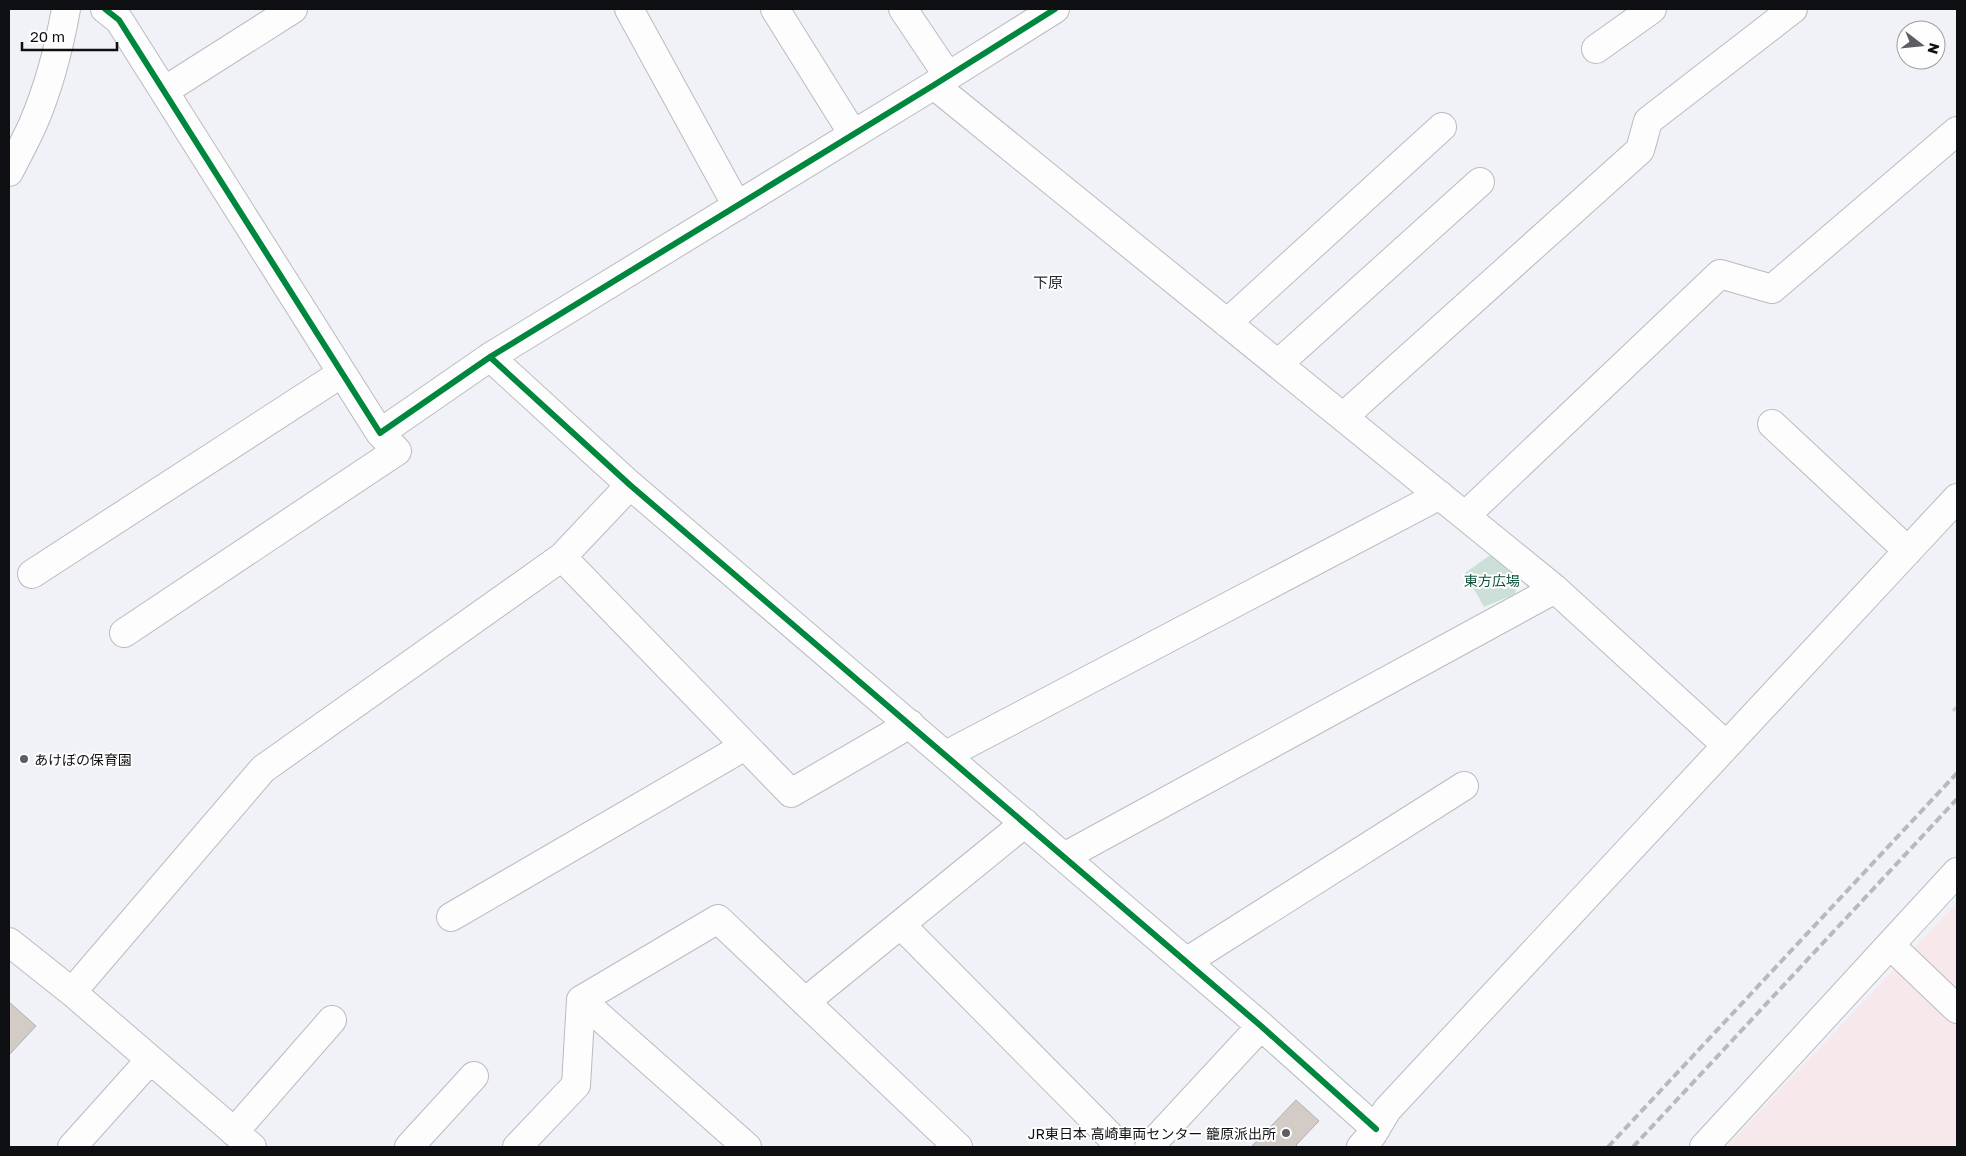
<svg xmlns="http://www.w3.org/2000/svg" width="1966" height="1156" font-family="'Golos Text','Noto Sans JP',sans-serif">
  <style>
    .industrial { fill: #f6e8eb }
    .green { fill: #ccdfd8 }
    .building { fill: #d2cbc6; stroke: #b1b0b1 }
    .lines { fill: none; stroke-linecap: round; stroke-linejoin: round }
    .minor-casing { stroke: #babbc0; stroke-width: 30 }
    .path { stroke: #cfd0d2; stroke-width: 3; stroke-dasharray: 5 2.5; stroke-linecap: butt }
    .minor { stroke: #fdfdfe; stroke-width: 28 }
    .rail { stroke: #b9b9bb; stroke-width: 4; stroke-dasharray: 8 4; stroke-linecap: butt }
    .cycleway-casing { stroke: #fefefe; stroke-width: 9 }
    .cycleway { stroke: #00873e; stroke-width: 6 }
    .poi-dot { fill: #5d5e63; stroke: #fefefe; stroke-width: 2 }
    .labels { text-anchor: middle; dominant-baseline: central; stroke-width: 4; stroke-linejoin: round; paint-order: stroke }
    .park-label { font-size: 14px; fill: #105339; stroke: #fefefe }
    .poi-label { font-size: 14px; fill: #0e0f13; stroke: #fefefe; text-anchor: start }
    .neighbourhood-label { font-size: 15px; fill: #292c35; stroke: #fefefe }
  </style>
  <rect width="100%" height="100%" fill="#f0f2f8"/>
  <path class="industrial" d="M1957 903V1147H1726Z"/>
  <path class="green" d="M1493 553 1519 575 1515 594 1484 607 1465 573Z"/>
  <path class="building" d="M9 1002 36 1026 9 1055Z
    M1296 1100 1319 1121 1296 1145 1298 1147H1251Z"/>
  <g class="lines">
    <defs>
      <path id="minor" d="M105 9 119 20 380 433 490 357 934 85 1055 9
        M629 9 737 206
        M775 9 853 134
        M903 9 948 76
        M1596 49 1652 9
        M934 85 1555 589 1726 745
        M164 91 293 9
        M9 172C17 156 26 140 33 124 49 87 59 48 66 9
        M1227 323 1442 127
        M490 357 630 485 1261 1026 1376 1129
        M1278 364 1480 182
        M1343 417 1640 150 1648 121 1793 9
        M1772 424 1908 551
        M1465 516 1720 274 1772 289 1957 131
        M562 557 791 793 910 724
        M32 574 342 373
        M124 633 397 451 380 433
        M946 755 1440 495
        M1064 857 1555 589
        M451 917 745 746
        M901 925 1121 1147
        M9 942 72 992 252 1147
        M1890 945 1957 1009
        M1186 962 1464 786
        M72 992 263 769 562 557 630 485
        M581 1000 747 1147
        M805 1002 1025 823
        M234 1132 332 1020
        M72 1147 150 1060
        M409 1147 474 1076
        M517 1147 576 1085 581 1000 718 919 958 1147
        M1149 1147 1261 1026
        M1361 1147 1372 1135 1387 1110 1957 498
        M1704 1147 1957 872"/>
    </defs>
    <use href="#minor" class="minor-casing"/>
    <path class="path" d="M1953 711 1957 706"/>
    <use href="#minor" class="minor"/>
    <path class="rail" d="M1608 1147 1957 773
      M1633 1147 1957 799"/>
    <defs>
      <path id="cycleway" d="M105 9 119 20 380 433 490 357 934 85 1055 9
        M490 357 630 485 1261 1026 1376 1129"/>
    </defs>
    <use href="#cycleway" class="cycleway-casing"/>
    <use href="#cycleway" class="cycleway"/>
  </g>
  <g class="poi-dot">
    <circle cx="24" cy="759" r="5"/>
    <circle cx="1286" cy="1133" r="5"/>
  </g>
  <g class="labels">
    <g class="park-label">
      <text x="1492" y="580">東方広場</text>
    </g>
    <g class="poi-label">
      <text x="34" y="759">あけぼの保育園</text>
      <text x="1276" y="1133" text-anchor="end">JR東日本 高崎車両センター 籠原派出所</text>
    </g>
    <g class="neighbourhood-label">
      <text x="1048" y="282">下原</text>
    </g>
  </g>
  <rect width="1966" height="1156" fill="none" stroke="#0e0f13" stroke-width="20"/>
  <g transform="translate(1921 45) rotate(106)"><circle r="24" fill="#fefefe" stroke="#9e9ea0"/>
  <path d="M0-4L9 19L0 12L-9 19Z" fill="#5d5e63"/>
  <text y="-8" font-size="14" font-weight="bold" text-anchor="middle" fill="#0e0f13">N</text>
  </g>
  <path d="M22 42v8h95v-8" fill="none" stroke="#0e0f13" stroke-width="2.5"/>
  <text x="30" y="42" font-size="15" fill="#0e0f13" stroke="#fefefe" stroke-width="4" paint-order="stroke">20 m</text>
</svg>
